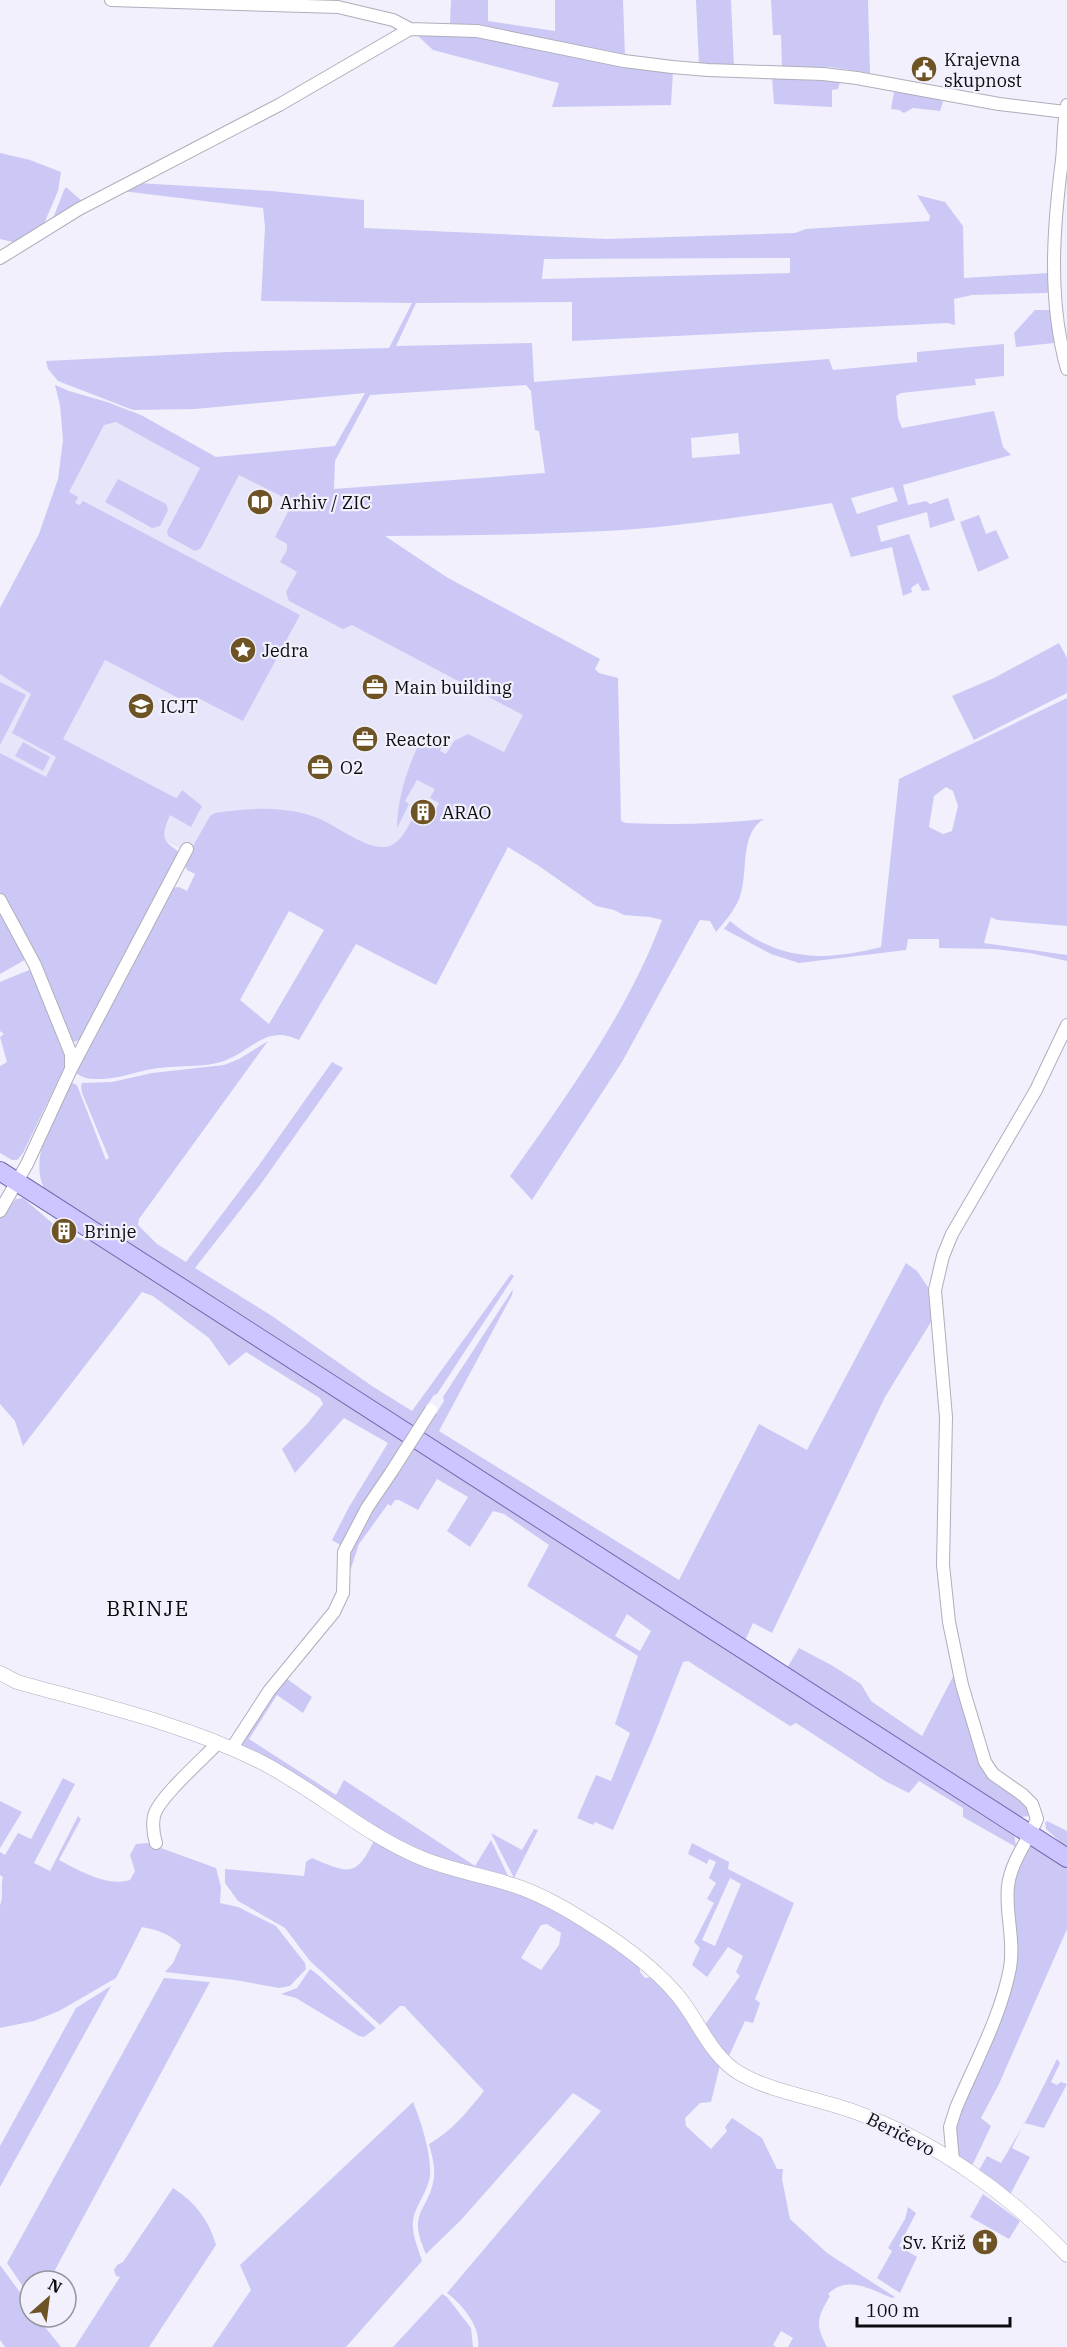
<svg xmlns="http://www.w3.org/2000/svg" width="1067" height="2347" font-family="'IBM Plex Serif',serif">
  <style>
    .built { fill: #e6e5f9 }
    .green { fill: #ccc8f6; fill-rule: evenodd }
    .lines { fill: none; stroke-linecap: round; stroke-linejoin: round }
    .minor-casing { stroke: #afaeba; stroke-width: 14 }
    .tertiary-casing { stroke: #afaeba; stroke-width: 15 }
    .primary-casing { stroke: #736bab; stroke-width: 20 }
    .minor { stroke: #fff; stroke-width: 12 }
    .tertiary { stroke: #fff; stroke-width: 14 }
    .primary { stroke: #cdc5ff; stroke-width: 18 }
    .minor-bridge-casing { stroke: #afaeba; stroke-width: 14; stroke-linecap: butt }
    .minor-bridge { stroke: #fff; stroke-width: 12 }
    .labels { text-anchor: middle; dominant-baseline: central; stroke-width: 4.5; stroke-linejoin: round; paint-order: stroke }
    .poi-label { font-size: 18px; fill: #0c0c0f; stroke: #f1f0fc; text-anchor: start }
    .street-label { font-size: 18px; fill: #0c0c0f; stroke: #f1f0fc }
    .quarter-label { font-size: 21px; letter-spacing: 1.5px; fill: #0c0c0f; stroke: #f1f0fc }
  </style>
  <rect width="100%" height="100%" fill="#f1f0fc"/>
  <path class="built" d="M109 404 599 659 433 982 0 753V611Z"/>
  <path class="green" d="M451 0H488V21L555 31V0H623L625 56 479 27 450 23Z
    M696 0H731L734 66 699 64Z
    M771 0H868L870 73 830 67 782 69 781 35H773Z
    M459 33 673 71 671 105 552 107 559 83 433 50 417 35Z
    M772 78 840 82 838 89 832 90V107L774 104Z
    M894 92 937 98 943 102 940 111 913 108 904 113 899 110 891 109Z
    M0 153 30 160 61 172 58 191 43 226 17 243 0 239Z
    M138 183 271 191 364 200V228L607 239 795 233 806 229 929 221 930 216 917 195 945 202 963 226 964 278 1049 273 1050 291 1046 293 972 295 954 299 955 325 948 323 572 341V302L416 303 396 346 532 343 534 382 829 359 833 370 917 362V352L1004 344V376L975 379 976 385 901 393 896 396 898 418 902 428 994 411 1003 447 1011 455 903 485 908 505 926 501 930 504 948 498 955 520 930 528 927 512 877 526 881 542 909 534 930 590 922 591 918 583 911 588 912 592 903 596 892 547 851 557 832 503C763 514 693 525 623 530 544 535 464 535 385 536L448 578 600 659 595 669 599 673 618 678 621 821 626 823C672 825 718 824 764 819 740 833 748 869 741 893 737 908 726 920 716 932L710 921 700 920 698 923 622 1062 532 1200 510 1176C565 1099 629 1010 662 920L650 917 624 915 614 910 596 906 539 866 508 847 436 985 356 944 299 1040C266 1024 252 1051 224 1061 203 1068 180 1065 159 1068 140 1070 120 1079 101 1079 90 1079 83 1079 75 1072L171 888 179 887 187 891 195 874 187 870 184 862 210 816 215 813C249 808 280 806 312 816 333 822 363 849 385 847 401 845 408 826 415 814L430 821 439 803 430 798 435 789 417 780 405 801 409 804 397 828C397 802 406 772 417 748L443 745 440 751 446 754 454 741 468 734 504 752 523 715 352 625 343 629 289 601 286 592 297 572 280 562 287 550V544L275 537 293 502 239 475 201 548 195 551 168 536 167 531 200 468 116 422 104 425 69 492 78 497 75 503 80 505 83 501 300 615 243 721 196 697 192 705 105 660 63 739 172 796 177 798 182 790 202 806 191 827 170 815C161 837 161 840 181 853L82 1039 74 1042 68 1038 29 944 0 893V753L46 777 56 757 12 733 31 694 0 674V608L39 534 58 479 63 440 60 405 55 385 69 391 107 402 141 415 216 457 335 446 365 393 195 409 133 410 58 381 48 369 46 361 228 352 389 348 412 303 261 301 265 227 263 208 122 191ZM790 258V273L542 279 544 259ZM526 385 531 391 535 430 539 431 545 473 334 489 335 461 370 395ZM738 433 740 454 692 458 691 438ZM893 487 898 501 857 514 851 498ZM289 911 324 930 269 1024 240 1000Z
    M66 187 84 203 52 221 64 190Z
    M1035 310H1051L1054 343 1016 347 1014 333Z
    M118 479 166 504 168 510 160 526 152 528 105 502Z
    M979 515 986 534 996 530 1009 558 978 572 960 522Z
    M1059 643 1067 658V693L974 740 952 696 994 678Z
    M0 682 26 695 0 745Z
    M1067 698V926L997 920 991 917 984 943 1067 955V961L1030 953 994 949 939 948V939H908L906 950 799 963 771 954 724 929 730 921C778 961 822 962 881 947L899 779ZM946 787 953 791 958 806 952 831 943 834 929 827 934 796Z
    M23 742 50 757 43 771 15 756Z
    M0 910 28 958 0 974Z
    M29 970 35 974 65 1053 66 1064 23 1153 17 1160H12L0 1153V1066L7 1062 0 1037 4 1034 0 1031V982Z
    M268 1041 139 1219 138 1225 157 1244 186 1262 259 1165 332 1062 343 1068 260 1185 195 1268 272 1316 372 1386 412 1411 511 1274 514 1276 437 1394 434 1395 413 1426 46 1191C26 1161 56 1111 70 1082L77 1085 106 1160 109 1158 82 1093 81 1087 82 1083 112 1082 152 1073 224 1065 239 1059Z
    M23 1198 65 1234 92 1241 404 1439 342 1546 332 1540 349 1507 388 1443 344 1418 295 1473 282 1449 307 1424 323 1404 320 1398 246 1352 229 1366 209 1338 153 1296 142 1292 23 1446 15 1421 0 1404V1218L16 1199Z
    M906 1263 917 1271 932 1293 934 1317 885 1397 772 1633 753 1623 745 1641 424 1433 444 1401 443 1397 513 1289 512 1295 439 1431 679 1580 759 1424 807 1450Z
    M415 1447 1014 1832 1016 1847 963 1817V1808L919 1781 909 1793 885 1781 796 1723 790 1726 688 1661 683 1662 653 1738 613 1830 595 1822 593 1825 577 1818 596 1775 611 1781 630 1733 615 1724 638 1656 527 1586 549 1545 504 1514 493 1511 470 1547 447 1531 468 1497 437 1479 418 1510 399 1500H395L391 1506 388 1504 359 1544 347 1580 346 1559 387 1483H392ZM627 1614 651 1631 640 1651 615 1636Z
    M799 1648 833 1666 861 1684 871 1701 922 1736 956 1671 980 1759 1025 1801 1031 1816 1021 1817 787 1668Z
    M283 1676 312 1697 303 1713 277 1695 249 1739 336 1795 344 1780 475 1866 491 1840 510 1880 434 1858 399 1843 240 1746Z
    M63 1778 75 1784 34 1863 50 1871 78 1816 81 1819 59 1860C80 1871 107 1887 130 1880L135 1871 130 1855 136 1844 147 1843 216 1868 221 1887 220 1903 238 1907 276 1926 305 1963 306 1969 290 1986 279 1988 235 1980 165 1972 173 1963 181 1945C170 1934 157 1930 142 1927L116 1978 59 2011 34 2021 0 2028V1905C4 1896 0 1887 3 1877L0 1875V1852L5 1855 18 1833 31 1839Z
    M0 1801 22 1812 0 1848Z
    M1047 1821 1067 1831V1848L1046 1829 1045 1823Z
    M534 1829 538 1830 514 1878 491 1833 522 1850Z
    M375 1838 540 1901 587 1929 640 1965V1972L645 1978 655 1977 674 1996 720 2065 711 2102 700 2103 685 2118 686 2126 711 2149 727 2131 725 2127 732 2118 762 2138 777 2169H783L782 2179 790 2219 827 2253 895 2297 892 2298C870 2289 847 2275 828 2294L830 2296C817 2318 815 2324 827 2347H788L793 2338 781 2331 773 2345 776 2347H478C481 2327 463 2305 447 2293L601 2111 573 2093 461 2220 426 2254C406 2210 429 2213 434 2177 435 2166 432 2155 429 2144 452 2131 467 2112 484 2091L404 2006H400L380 2025 310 1961 285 1928 238 1901 225 1883V1869L304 1876 306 1862 312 1858C349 1874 357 1878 375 1838ZM547 1924 561 1933 559 1945 541 1970 521 1958 541 1925Z
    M692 1843 729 1862 728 1869 794 1903 755 1999 760 2003 753 2023 745 2021 728 2058 704 2026 740 1976 736 1972 743 1956 728 1947 707 1977 692 1965 700 1948 694 1942 714 1903 707 1899 716 1883 709 1878 716 1862 709 1859 707 1864 688 1854ZM730 1878 741 1884 715 1946 702 1940Z
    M1035 1845 1067 1866V1929L999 2084 981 2118 991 2126 971 2168 960 2157 956 2149 955 2123 1008 1991 1011 1893 1018 1866 1029 1847Z
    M310 1969 317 1974 376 2028 364 2037 359 2036 296 1998 281 1994 297 1988Z
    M164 1978 210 1982 49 2281H30V2297L7 2263Z
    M111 1986 0 2187V2146L76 2008Z
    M1057 2059 1060 2063 1051 2082 1057 2085 1061 2082 1067 2084 1044 2128 1024 2123 1012 2148 1030 2157 1010 2195 978 2172 987 2156 1001 2163 1028 2117Z
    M413 2102C421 2121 432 2156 430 2176 428 2189 421 2198 416 2210 408 2228 417 2244 422 2261L346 2347H212L251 2290 240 2265Z
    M173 2188C195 2202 209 2220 216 2245L149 2347H75L120 2277 116 2276 114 2270 117 2265 123 2262Z
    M983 2194 1020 2221 1009 2239 970 2217Z
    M908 2207 916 2213 899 2246 917 2257 900 2293 877 2278 892 2251 888 2248 905 2219Z
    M0 2265 30 2306V2317H37L61 2347H5L0 2340Z
    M442 2294 447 2297 471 2328 473 2347H393Z"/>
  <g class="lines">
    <defs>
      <path id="minor" d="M111 0 338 7 393 20 410 29
        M1067 105C1063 123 1064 142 1062 160 1053 230 1048 300 1067 369
        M0 258 79 209 279 105 410 29 477 31 624 61 672 67 708 70 823 74 857 78 999 104 1065 112
        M0 900 35 965 71 1054V1068
        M0 1211 27 1164 71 1069 187 849
        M232 1748 269 1691 334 1612 343 1593 344 1552 367 1508 392 1471
        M156 1843C153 1833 152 1826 154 1816 158 1798 204 1758 218 1743
        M953 2161 950 2127 956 2108C975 2063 1001 2016 1010 1968 1015 1940 1005 1913 1008 1886 1011 1861 1028 1841 1037 1819L1032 1804 1023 1795 993 1774 985 1762 962 1685 949 1622 943 1565 946 1417 935 1290 943 1256 952 1234 1036 1090 1067 1025"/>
      <path id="tertiary" d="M0 1673 17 1682C100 1705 185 1724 261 1762 316 1790 362 1833 419 1857 449 1870 482 1875 513 1885 547 1896 580 1917 610 1937 635 1954 660 1974 679 1997 699 2022 711 2056 739 2073 771 2092 820 2099 855 2112 934 2140 1009 2194 1067 2255"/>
      <path id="primary" d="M0 1171 1067 1858"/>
    </defs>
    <use href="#minor" class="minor-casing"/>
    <use href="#tertiary" class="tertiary-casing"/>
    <use href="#primary" class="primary-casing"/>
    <use href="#minor" class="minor"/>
    <use href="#tertiary" class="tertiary"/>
    <use href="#primary" class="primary"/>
    <defs>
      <path id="minor-bridge" d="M392 1471 431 1410"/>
    </defs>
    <use href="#minor-bridge" class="minor-bridge-casing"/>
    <use href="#minor-bridge" class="minor-bridge"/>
  </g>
  <defs>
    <symbol id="civic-disc" viewBox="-11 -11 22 22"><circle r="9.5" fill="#6e5325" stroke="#f1f0fc"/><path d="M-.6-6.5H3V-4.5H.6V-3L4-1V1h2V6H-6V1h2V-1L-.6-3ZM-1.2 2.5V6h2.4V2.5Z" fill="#fff"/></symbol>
    <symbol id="library-disc" viewBox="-11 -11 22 22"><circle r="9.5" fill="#6e5325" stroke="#f1f0fc"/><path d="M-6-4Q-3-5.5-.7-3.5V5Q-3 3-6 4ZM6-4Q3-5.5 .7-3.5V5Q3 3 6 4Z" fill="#fff"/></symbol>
    <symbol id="sight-disc" viewBox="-11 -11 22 22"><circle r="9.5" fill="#6e5325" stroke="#f1f0fc"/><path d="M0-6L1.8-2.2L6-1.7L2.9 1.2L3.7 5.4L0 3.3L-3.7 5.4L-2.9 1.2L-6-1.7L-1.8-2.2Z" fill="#fff"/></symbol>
    <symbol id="office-disc" viewBox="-11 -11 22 22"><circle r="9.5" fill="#6e5325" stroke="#f1f0fc"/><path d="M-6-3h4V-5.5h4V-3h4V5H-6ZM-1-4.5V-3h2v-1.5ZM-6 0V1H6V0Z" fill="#fff"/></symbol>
    <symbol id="university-disc" viewBox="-11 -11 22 22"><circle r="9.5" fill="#6e5325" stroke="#f1f0fc"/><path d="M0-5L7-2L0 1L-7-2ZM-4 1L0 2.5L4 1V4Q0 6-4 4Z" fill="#fff"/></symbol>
    <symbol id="building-disc" viewBox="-11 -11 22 22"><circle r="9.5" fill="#6e5325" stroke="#f1f0fc"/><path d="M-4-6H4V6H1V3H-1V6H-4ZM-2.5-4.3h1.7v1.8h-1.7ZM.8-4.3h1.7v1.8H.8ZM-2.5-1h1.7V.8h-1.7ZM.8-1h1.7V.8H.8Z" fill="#fff"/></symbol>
    <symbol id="church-disc" viewBox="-11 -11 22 22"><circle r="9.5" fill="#6e5325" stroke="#f1f0fc"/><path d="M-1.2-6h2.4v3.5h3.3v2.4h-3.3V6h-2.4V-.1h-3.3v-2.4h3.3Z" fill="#fff"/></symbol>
  </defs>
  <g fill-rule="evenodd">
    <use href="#civic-disc" x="909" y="54" width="30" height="30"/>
    <use href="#library-disc" x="245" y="487" width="30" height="30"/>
    <use href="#sight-disc" x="228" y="635" width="30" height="30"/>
    <use href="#office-disc" x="360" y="672" width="30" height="30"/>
    <use href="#university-disc" x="126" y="691" width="30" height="30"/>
    <use href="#office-disc" x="350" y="724" width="30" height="30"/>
    <use href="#office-disc" x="305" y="752" width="30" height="30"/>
    <use href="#building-disc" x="408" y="797" width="30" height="30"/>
    <use href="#building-disc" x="49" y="1216" width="30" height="30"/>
    <use href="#church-disc" x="970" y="2227" width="30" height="30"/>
  </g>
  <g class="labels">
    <g class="poi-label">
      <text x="944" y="59">Krajevna<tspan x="944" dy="21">skupnost</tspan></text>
      <text x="280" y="502">Arhiv / ZIC</text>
      <text x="262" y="650">Jedra</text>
      <text x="394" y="687">Main building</text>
      <text x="160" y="706">ICJT</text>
      <text x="385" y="739">Reactor</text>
      <text x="340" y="767">O2</text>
      <text x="442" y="812">ARAO</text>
      <text x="84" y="1231">Brinje</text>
      <text x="966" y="2242" text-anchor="end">Sv. Križ</text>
    </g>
    <g class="street-label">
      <text transform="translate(901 2134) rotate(27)">Beričevo</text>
    </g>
    <g class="quarter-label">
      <text x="148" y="1608">BRINJE</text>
    </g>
  </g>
  <g transform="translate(48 2299) rotate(28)"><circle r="28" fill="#f1f0fc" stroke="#95959d" stroke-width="1.5"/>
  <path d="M0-4.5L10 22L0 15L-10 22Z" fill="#6e5325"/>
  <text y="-9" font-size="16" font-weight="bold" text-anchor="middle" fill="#0c0c0f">N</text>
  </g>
  <path d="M857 2317v9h153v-9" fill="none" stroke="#0c0c0f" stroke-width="3"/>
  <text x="866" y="2317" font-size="18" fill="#0c0c0f" stroke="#f1f0fc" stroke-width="4.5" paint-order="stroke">100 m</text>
</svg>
